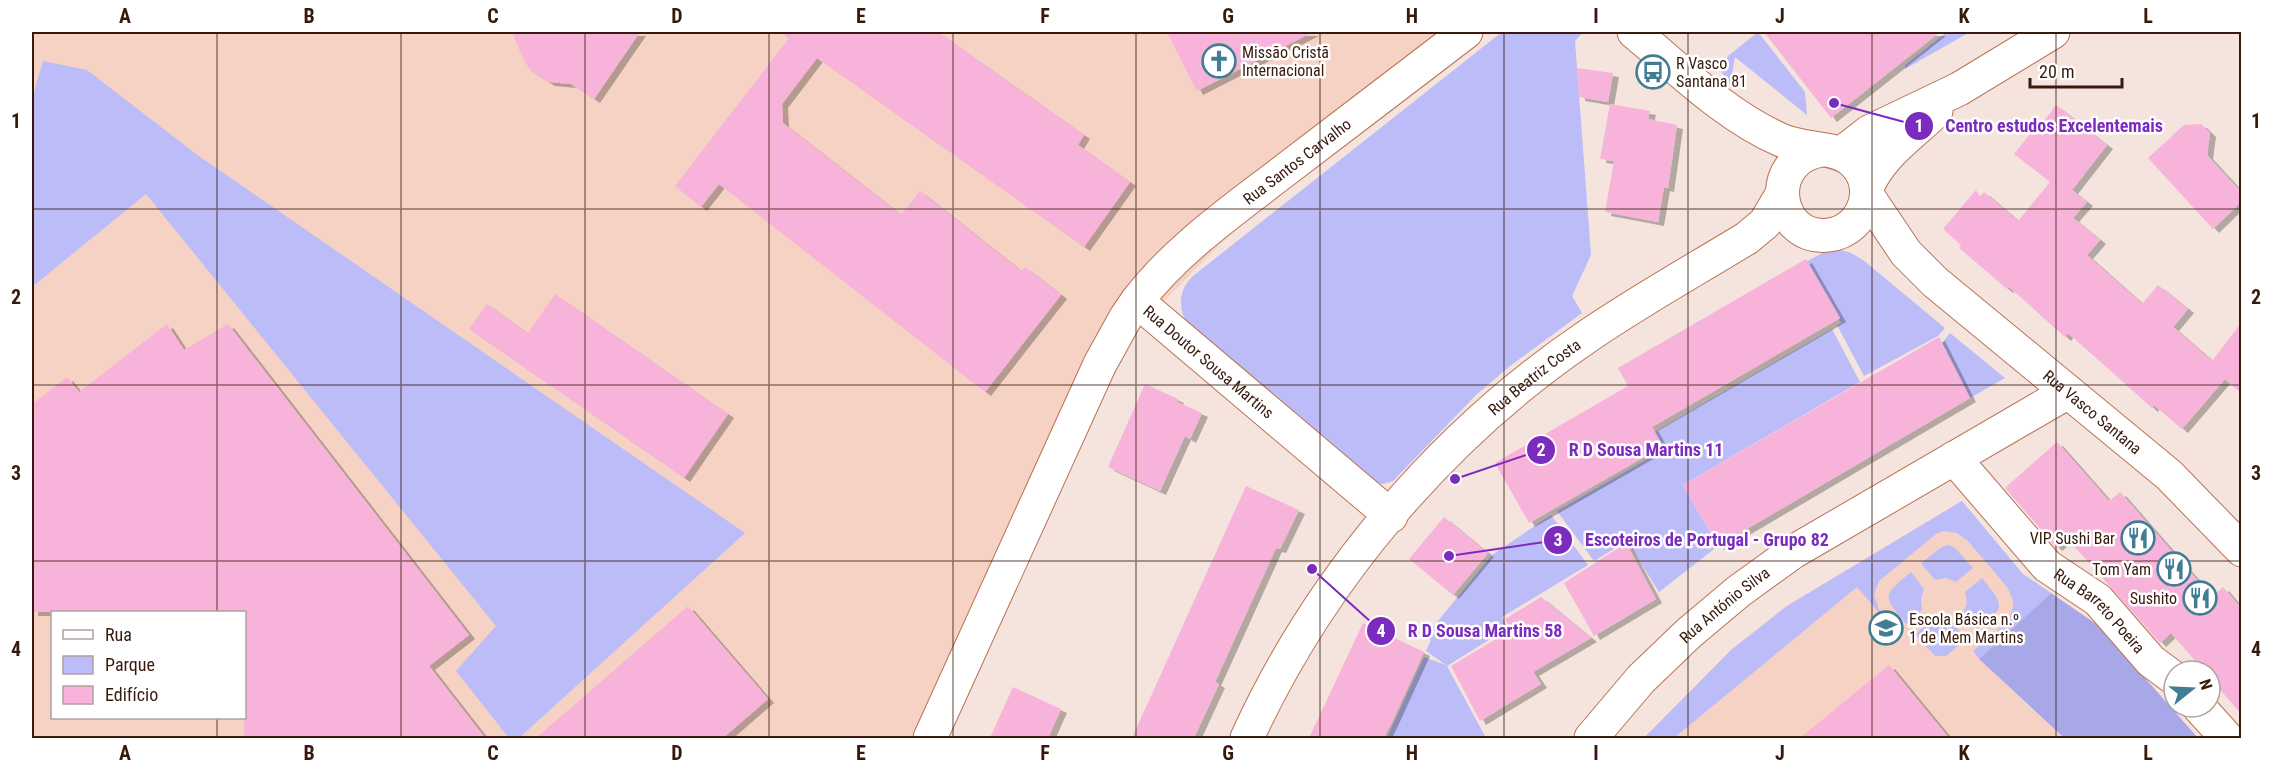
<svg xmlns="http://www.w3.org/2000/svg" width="2273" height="770" font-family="'Roboto Condensed',sans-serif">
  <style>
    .built { fill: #f6d2c4; fill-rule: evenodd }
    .green { fill: #bcbcf8 }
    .forest { fill: #a8a8e9 }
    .building { fill: #f8b3da; filter: url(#shadow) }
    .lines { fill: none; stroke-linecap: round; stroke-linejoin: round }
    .minor-casing { stroke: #ba7253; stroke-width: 35 }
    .minor { stroke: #fff; stroke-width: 33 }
    .grid { fill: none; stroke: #371a0d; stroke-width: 1.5; stroke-opacity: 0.55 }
    .labels { text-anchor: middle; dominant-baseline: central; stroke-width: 5; stroke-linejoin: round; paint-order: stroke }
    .poi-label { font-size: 16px; fill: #371a0d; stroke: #fff; text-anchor: start }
    .street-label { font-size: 16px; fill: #371a0d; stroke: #fff }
    .leader { fill: none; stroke: #7b2cbf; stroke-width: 2 }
    .callout-dot { fill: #7b2cbf; stroke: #fff; stroke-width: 2 }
    .mark-label { font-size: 18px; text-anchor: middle; font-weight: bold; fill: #fff }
    .callout-label { font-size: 18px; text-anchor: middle; font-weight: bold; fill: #7b2cbf; stroke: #fff; stroke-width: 5; stroke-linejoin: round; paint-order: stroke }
    .neatline { fill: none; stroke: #371a0d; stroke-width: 2 }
    .grid-label { font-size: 20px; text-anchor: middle; font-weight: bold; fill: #371a0d }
  </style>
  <defs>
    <filter id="shadow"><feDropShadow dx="6" dy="4" stdDeviation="0" flood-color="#0004"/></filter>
  </defs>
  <rect width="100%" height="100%" fill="#f4e4dd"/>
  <path class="built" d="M32 32H1485L1235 229 1131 335 934 738H32ZM52 612H244V718H52Z
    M1962 501 2023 574 2051 593 1979 659 2063 738H1644L1731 650 1787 606Z"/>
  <path class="green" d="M1502 32H1583L1575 41 1591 255 1572 296 1582 313 1510 366 1476 395 1393 481 1383 484 1373 482 1185 320C1178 304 1180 288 1193 276Z
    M1758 32 1805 92 1807 115 1735 57 1730 85 1721 71 1728 56Z
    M1947 32H1970L1905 69V65Z
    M43 61 87 70 196 154 745 533 519 738H509L456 671 496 626 146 194 32 287V99Z
    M1835 249 1849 252 1863 260 1945 328 1938 336 1864 376 1837 325 1841 323 1806 262 1824 252Z
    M1832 329 1860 382 1683 485 1718 546 1659 592 1627 541 1594 561 1557 511 1663 450 1653 433Z
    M1950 333 2005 378 1970 398 1942 343Z
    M1962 501 2023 574 2051 593 1979 659 1973 651 2008 621 2013 607V600L2007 587 1968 541 1957 533 1943 531 1936 534 1879 581 1874 595 1881 615 1857 587 1674 738H1644L1731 650 1787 606Z
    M1551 515 1588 565 1502 617 1508 628 1447 666 1486 738H1387L1424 657 1446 665 1426 651 1431 640 1428 638 1433 627 1492 555Z
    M1949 545 1955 548 1973 568 1956 582 1946 578 1935 580 1921 563 1942 547Z
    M1911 572 1924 589 1921 599 1922 610 1906 624C1882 595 1882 596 1911 572Z
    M1982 578C2005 607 2006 606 1977 630L1963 613 1967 603 1965 592Z
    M1931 621 1942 624 1952 622 1966 639 1946 656H1935L1915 634Z"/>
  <path class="forest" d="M2051 593 2099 626 2198 738H2064L1979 659Z"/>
  <path class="building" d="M512 32H640L594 99 571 84 549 82 532 72 524 61Z
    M780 32H938L1084 135 1078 145 1130 182 1084 247 817 58 782 104 783 123 901 215 920 191 1021 271 1025 267 1061 295 985 392 719 184 701 207 675 186 789 38Z
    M1167 32H1313L1197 91Z
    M1764 32H1940L1831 118Z
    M1577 68 1613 73 1608 102 1579 97Z
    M1610 104 1650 111 1648 119 1677 125 1668 188 1664 187 1658 222 1605 212 1614 161 1600 159Z
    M2056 105 2107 145 2072 190 2087 202 2073 218 2100 240 2087 255 2142 304 2158 285 2188 309 2173 327 2212 361 2241 323V393L2225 379 2182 429 2154 405 2152 408 2068 333 2065 337 2009 287 2007 289 1959 248 1961 245 1943 229 1976 190 1980 197 1984 192 2018 221 2050 182 2014 154 2034 129 2037 131Z
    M2201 124 2210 133 2207 155 2241 192V202L2213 229 2148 158 2184 125Z
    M1806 259 1840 318 1652 427 1663 446 1529 523 1495 463 1628 386 1618 368Z
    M555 294 728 414 684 478 469 329 487 304 528 333Z
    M167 324 184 350 228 324 469 635 429 666 485 738H244V612H32V404L67 377 79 392Z
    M1939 337 1970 398 1718 546 1683 485Z
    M1145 384 1178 399 1177 402 1202 413 1190 439 1185 436 1160 491 1108 467Z
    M2057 442 2109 501 2120 492 2212 597 2223 587 2241 608V714L2210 678V671H2204L2171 633 2160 643 2067 538 2056 547 2005 488Z
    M1246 486 1299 510 1280 549 1276 548 1261 581 1215 682 1219 684 1194 738H1132Z
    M1444 517 1488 553 1453 595 1409 559Z
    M1626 543 1656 599 1594 636 1564 583Z
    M1541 597 1591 638 1533 672 1541 684 1480 721 1451 666 1511 630 1505 619Z
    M688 606 768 699 723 738H536Z
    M1363 623 1424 652 1392 722 1384 738H1309Z
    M1889 665 1949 738H1800Z
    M1013 687 1061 709 1048 738H990Z"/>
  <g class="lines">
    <defs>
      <g id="minor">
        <path d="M1634 32C1680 70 1726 116 1781 140 1803 150 1834 146 1851 160 1880 183 1866 230 1829 235 1775 242 1762 158 1823 150"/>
        <path d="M1839 153 1846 150 1869 132 1959 89 2053 32"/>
        <path d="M1867 188C1880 155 1912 135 1936 111"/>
        <path id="s1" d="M1867 195 1906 253 1935 282 2169 475 2242 550"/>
        <path id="s2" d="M1137 301C1177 249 1232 211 1284 171 1345 125 1405 78 1466 32"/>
        <path id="s3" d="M1954 458 2047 566 2098 600 2151 661 2174 678"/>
        <path d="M2199 707 2227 738"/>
        <path id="s4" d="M930 738 1100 364 1126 317 1137 301 1391 516"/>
        <path id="s5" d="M1247 738C1319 580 1441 436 1585 338 1637 302 1693 271 1747 238L1765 223 1781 196"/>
        <path id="s6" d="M1591 738 1641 679 1689 633 1739 591 1793 552 2068 392"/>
      </g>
    </defs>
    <use href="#minor" class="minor-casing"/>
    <use href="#minor" class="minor"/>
  </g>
  <path class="grid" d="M217 32V612M401 32V738M585 32V738M769 32V738M953 32V738M1136 32V738M1320 32V738M1504 32V738M1688 32V738M1872 32V738M2056 32V738M32 209H2242M32 385H2242M32 561H2242M217 718V738"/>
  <defs>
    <symbol id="church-ring" viewBox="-11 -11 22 22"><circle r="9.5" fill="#fff" stroke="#417e95" stroke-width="1.5"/><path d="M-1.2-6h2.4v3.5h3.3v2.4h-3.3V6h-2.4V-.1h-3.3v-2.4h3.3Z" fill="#417e95"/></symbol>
    <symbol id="bus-ring" viewBox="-11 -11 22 22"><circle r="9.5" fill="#fff" stroke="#417e95" stroke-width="1.5"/><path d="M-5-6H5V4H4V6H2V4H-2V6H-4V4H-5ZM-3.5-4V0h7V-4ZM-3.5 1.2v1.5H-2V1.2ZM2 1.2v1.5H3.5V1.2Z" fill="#417e95"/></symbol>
    <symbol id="restaurant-ring" viewBox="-11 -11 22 22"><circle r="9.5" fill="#fff" stroke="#417e95" stroke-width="1.5"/><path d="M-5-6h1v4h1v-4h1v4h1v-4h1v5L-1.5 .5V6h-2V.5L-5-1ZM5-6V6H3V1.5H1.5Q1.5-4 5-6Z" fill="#417e95"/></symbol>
    <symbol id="school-ring" viewBox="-11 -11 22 22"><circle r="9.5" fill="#fff" stroke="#417e95" stroke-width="1.5"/><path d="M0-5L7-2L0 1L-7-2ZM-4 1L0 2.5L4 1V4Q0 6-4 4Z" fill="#417e95"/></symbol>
  </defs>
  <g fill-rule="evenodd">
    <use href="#church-ring" x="1200" y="42" width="38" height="38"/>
    <use href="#bus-ring" x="1634" y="53" width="38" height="38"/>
    <use href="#restaurant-ring" x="2119" y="519" width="38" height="38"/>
    <use href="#restaurant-ring" x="2155" y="550" width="38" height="38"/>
    <use href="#restaurant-ring" x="2181" y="579" width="38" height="38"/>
    <use href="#school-ring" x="1867" y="609" width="38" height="38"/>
  </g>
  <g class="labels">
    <g class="poi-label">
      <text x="1242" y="52">Missão Cristã<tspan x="1242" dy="18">Internacional</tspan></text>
      <text x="1676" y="63">R Vasco<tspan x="1676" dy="18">Santana 81</tspan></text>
      <text x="2115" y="538" text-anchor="end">VIP Sushi Bar</text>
      <text x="2151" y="569" text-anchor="end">Tom Yam</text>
      <text x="2177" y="598" text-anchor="end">Sushito</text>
      <text x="1909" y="619">Escola Básica n.º<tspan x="1909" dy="18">1 de Mem Martins</tspan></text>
    </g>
    <g class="street-label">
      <text stroke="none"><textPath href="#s2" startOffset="213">Rua Santos Carvalho</textPath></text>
      <text stroke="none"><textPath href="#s4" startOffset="578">Rua Doutor Sousa Martins</textPath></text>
      <text stroke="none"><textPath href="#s5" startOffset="466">Rua Beatriz Costa</textPath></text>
      <text stroke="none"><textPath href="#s1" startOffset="315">Rua Vasco Santana</textPath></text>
      <text stroke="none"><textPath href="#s6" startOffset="189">Rua António Silva</textPath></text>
      <text stroke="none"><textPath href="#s3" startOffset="212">Rua Barreto Poeira</textPath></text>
    </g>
  </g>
  <path class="leader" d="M1834 103L1919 126M1455 479L1541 450M1449 556L1558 540M1312 569L1381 631"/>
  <g class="callout-dot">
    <circle cx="1834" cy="103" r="6"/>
    <circle cx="1455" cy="479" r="6"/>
    <circle cx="1449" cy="556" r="6"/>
    <circle cx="1312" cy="569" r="6"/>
    <circle cx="1919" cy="126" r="15"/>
    <circle cx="1541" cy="450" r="15"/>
    <circle cx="1558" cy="540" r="15"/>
    <circle cx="1381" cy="631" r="15"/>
  </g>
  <g class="mark-label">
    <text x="1919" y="132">1</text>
    <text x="1541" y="456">2</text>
    <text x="1558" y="546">3</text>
    <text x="1381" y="637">4</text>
  </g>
  <g class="callout-label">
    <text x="2054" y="132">Centro estudos Excelentemais</text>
    <text x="1646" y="456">R D Sousa Martins 11</text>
    <text x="1707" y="546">Escoteiros de Portugal - Grupo 82</text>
    <text x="1485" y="637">R D Sousa Martins 58</text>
  </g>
  <rect width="2273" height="770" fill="none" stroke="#ffffff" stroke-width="66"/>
  <rect x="51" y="611" width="195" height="108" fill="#ffffff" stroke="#afa39e" stroke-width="1.5"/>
  <rect x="63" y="630" width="30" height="9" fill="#ffffff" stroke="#afa39e" stroke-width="1.5"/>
  <text x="105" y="641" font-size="18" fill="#371a0d">Rua</text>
  <rect x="63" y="656" width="30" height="18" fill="#bcbcf8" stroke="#afa39e" stroke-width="1.5"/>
  <text x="105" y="671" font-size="18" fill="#371a0d">Parque</text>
  <rect x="63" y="686" width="30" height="18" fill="#f8b3da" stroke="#afa39e" stroke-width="1.5"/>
  <text x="105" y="701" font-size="18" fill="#371a0d">Edifício</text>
  <g transform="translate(2192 689) rotate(72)"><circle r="28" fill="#ffffff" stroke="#afa39e" stroke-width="1.5"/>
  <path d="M0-4.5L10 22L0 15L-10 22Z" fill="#417e95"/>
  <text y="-9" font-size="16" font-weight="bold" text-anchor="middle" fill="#371a0d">N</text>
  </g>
  <path d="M2030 78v9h92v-9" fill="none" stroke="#371a0d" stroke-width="3"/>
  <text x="2039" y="78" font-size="18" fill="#371a0d" stroke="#ffffff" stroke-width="4.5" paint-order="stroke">20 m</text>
  <rect x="33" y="33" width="2207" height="704" class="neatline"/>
  <g class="grid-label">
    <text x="125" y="23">A</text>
    <text x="309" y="23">B</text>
    <text x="493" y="23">C</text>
    <text x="677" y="23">D</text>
    <text x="861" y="23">E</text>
    <text x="1045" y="23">F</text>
    <text x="1228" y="23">G</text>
    <text x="1412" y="23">H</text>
    <text x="1596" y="23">I</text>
    <text x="1780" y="23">J</text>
    <text x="1964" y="23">K</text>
    <text x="2148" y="23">L</text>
    <text x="16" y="128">1</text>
    <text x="2256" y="128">1</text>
    <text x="16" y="304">2</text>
    <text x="2256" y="304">2</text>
    <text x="16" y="480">3</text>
    <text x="2256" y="480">3</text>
    <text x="16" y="656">4</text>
    <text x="2256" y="656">4</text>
    <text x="125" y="760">A</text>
    <text x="309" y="760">B</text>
    <text x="493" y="760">C</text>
    <text x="677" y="760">D</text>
    <text x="861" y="760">E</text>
    <text x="1045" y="760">F</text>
    <text x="1228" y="760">G</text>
    <text x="1412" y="760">H</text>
    <text x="1596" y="760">I</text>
    <text x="1780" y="760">J</text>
    <text x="1964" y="760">K</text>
    <text x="2148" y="760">L</text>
  </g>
</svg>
